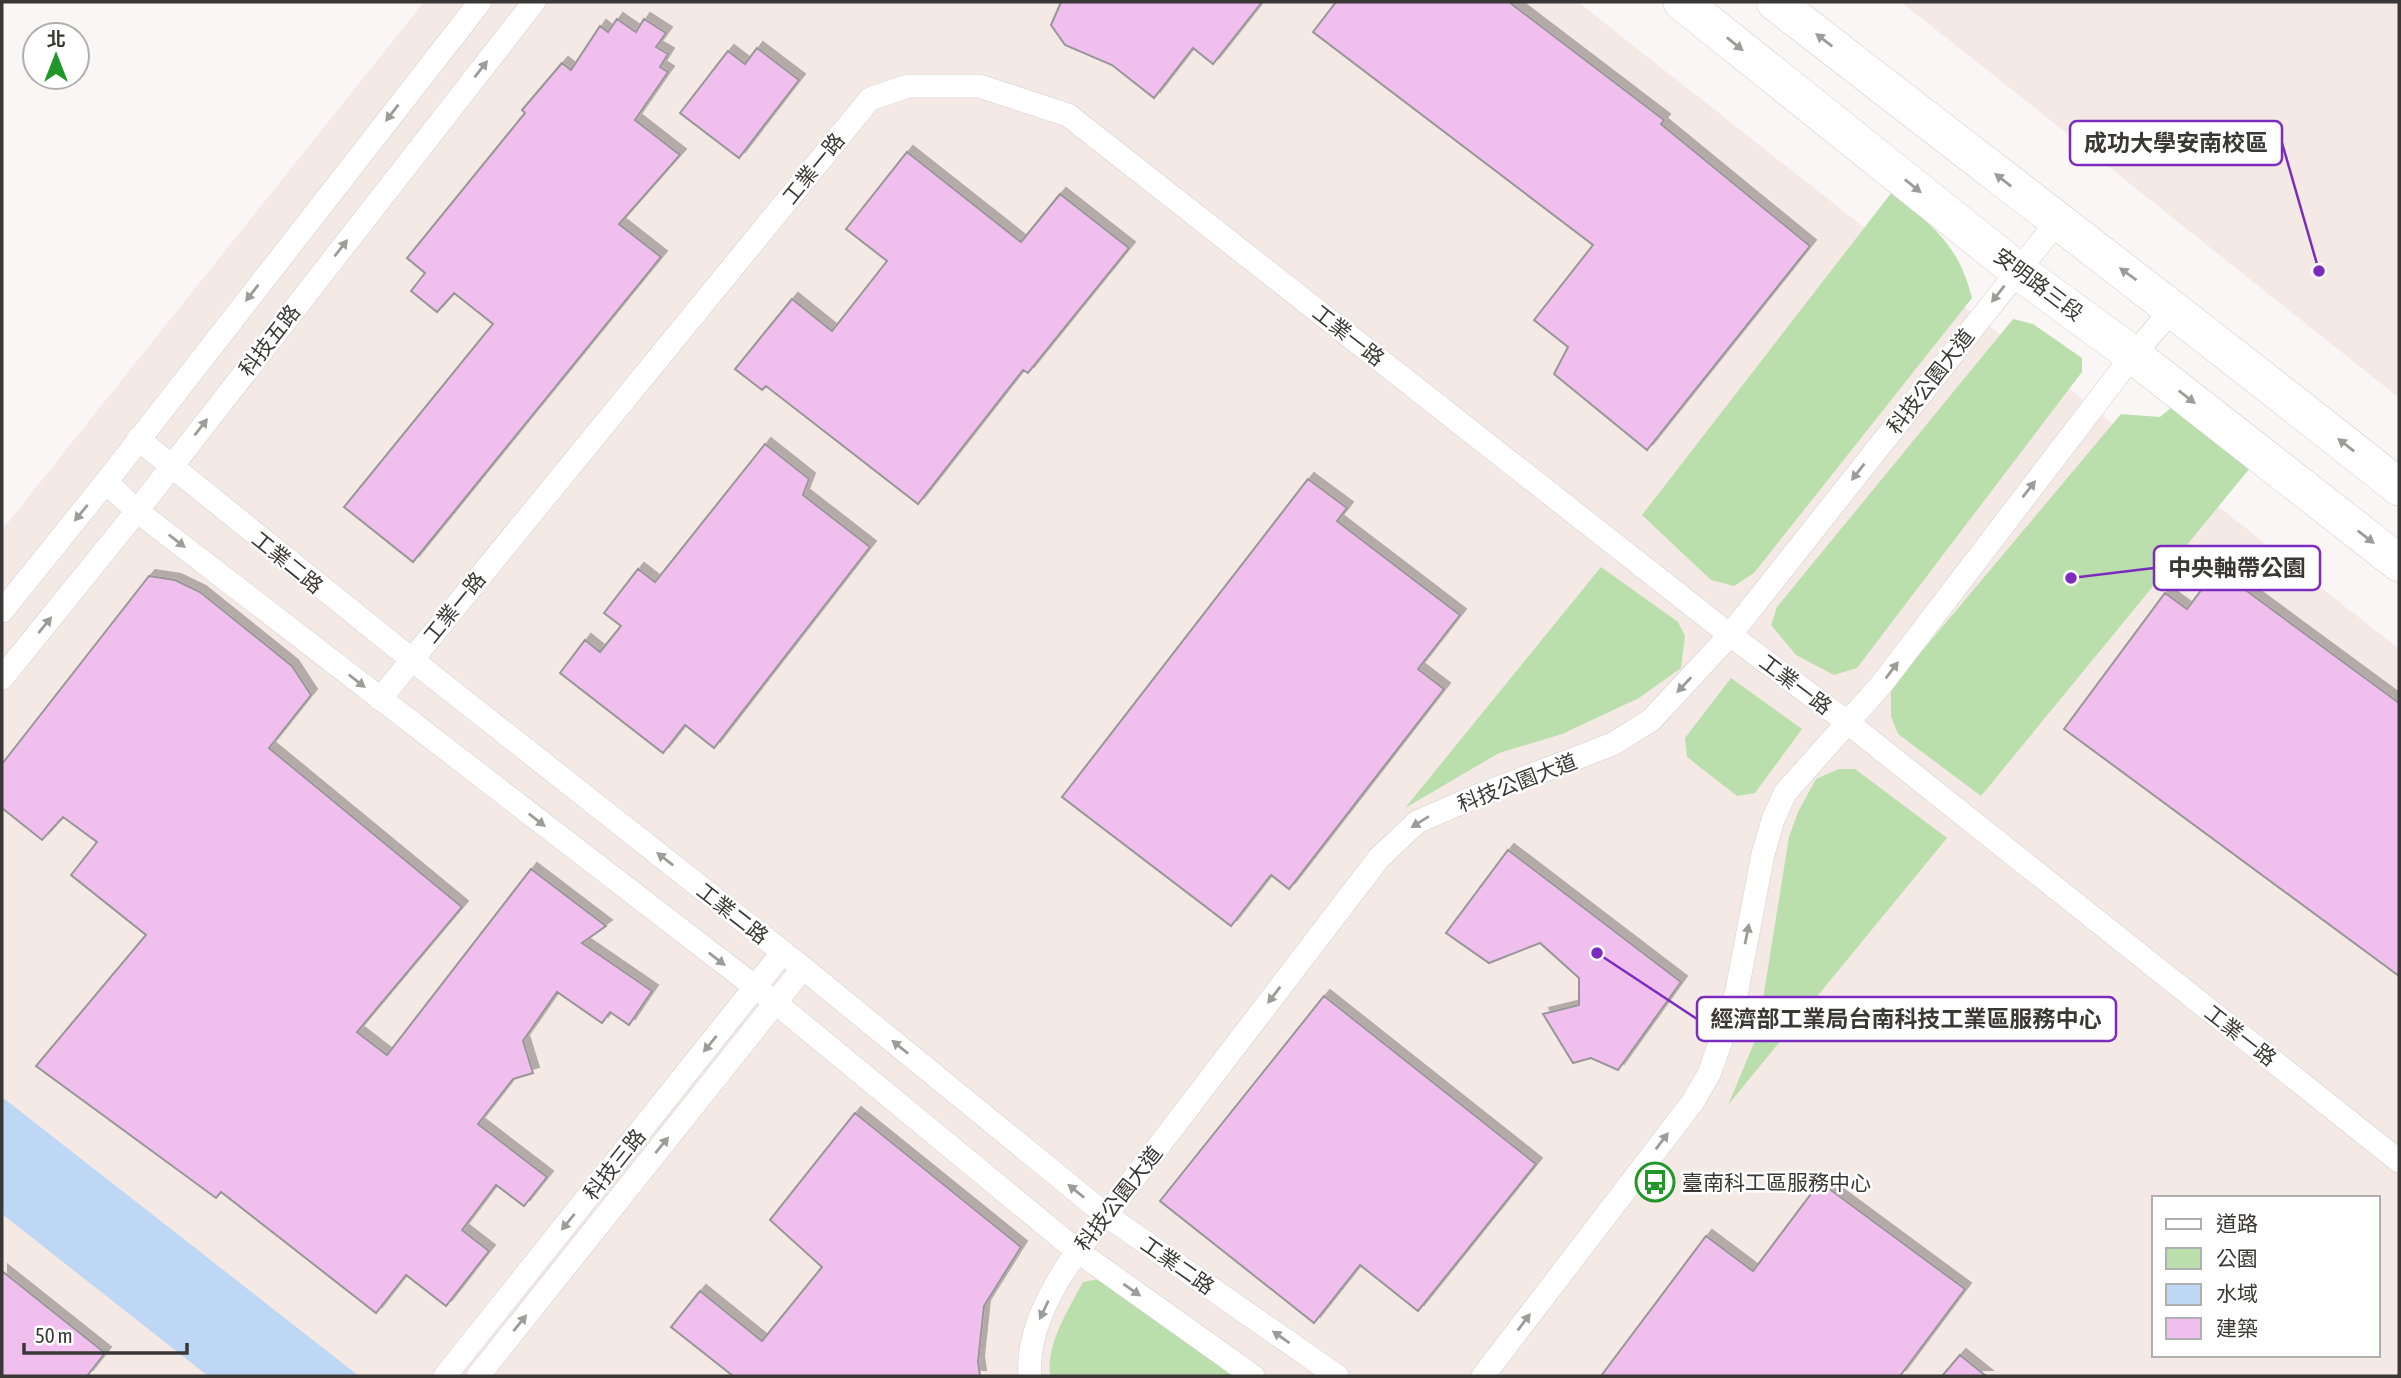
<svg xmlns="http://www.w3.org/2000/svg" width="2401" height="1378" font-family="'Asap Condensed','Noto Sans TC',sans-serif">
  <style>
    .built { fill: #f5e9e5; fill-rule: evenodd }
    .green { fill: #badfac }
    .water { fill: #bdd7f5 }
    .building { fill: #f1bfed; stroke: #989698; stroke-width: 2; filter: url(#shadow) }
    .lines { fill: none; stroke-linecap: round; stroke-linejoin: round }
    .minor-casing { stroke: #d1cecc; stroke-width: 24 }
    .primary-casing { stroke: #d1cecc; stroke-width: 38 }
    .minor { stroke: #fff; stroke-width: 23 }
    .primary { stroke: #fff; stroke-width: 37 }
    .oneway { fill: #9c9c9b }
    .labels { text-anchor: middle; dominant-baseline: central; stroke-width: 5; stroke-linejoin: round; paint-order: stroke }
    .street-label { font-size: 21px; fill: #393837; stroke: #fff }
    .poi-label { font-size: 21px; fill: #393837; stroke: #fff; text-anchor: start }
    .leader { fill: none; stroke: #7b2cbf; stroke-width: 2.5 }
    .callout-dot { fill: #7b2cbf; stroke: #fff; stroke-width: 2.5 }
    .callout { fill: #fff; stroke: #7b2cbf; stroke-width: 2.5 }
    .callout-label { font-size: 23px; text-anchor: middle; font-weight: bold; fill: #393837 }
  </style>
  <defs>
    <filter id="shadow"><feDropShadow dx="6" dy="-6" stdDeviation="0" flood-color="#0004"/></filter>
  </defs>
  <rect width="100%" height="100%" fill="#faf6f5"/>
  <path class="built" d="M424 2H1578L2399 649V1376H2V530ZM2154 1198H2378V1355H2154Z
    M1901 2H2399V398L2079 143Z"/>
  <path class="green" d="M1892 192C1933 227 1958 243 1972 298L1754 573 1734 586 1711 580 1642 515Z
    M2013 319 2033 324 2082 358V372L1857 668 1834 675 1796 655 1771 625 1777 607Z
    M2171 408 2250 468 1981 796 1898 734 1891 716V688L2121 414 2160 417Z
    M1601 567 1678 622 1685 636 1681 668 1639 698 1562 734 1499 753 1405 808Z
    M1731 678 1802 729 1755 793 1737 796 1687 757 1685 738Z
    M1839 769H1855L1947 838 1728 1105 1757 1036 1789 837 1798 812 1816 779Z
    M1099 1279 1235 1376H1050C1046 1344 1068 1310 1083 1282Z"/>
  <path class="water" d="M2 1097 359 1376H208L2 1214Z"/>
  <path class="building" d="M1061 2H1262L1213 64 1193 48 1154 98 1112 65 1065 45 1051 25Z
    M1336 2H1509L1664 120 1661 124 1810 246 1647 450 1554 374 1568 347 1534 320 1593 245 1313 32Z
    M617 19 636 32 644 19 666 33 656 47 668 54 660 67 668 72 635 120 680 155 619 224 661 257 413 562 344 507 493 324 454 293 437 312 411 291 425 273 407 258 525 113 522 110 562 63 571 70 600 26 608 32Z
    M757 48 799 80 739 158 680 113 728 51 745 64Z
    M907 152 1021 242 1060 194 1129 248 1028 373 1023 370 918 504 766 386 762 390 735 369 792 299 832 331 887 261 846 229Z
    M765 444 809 479 803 495 870 547 714 748 685 725 663 753 560 673 585 640 600 652 621 626 604 613 638 569 655 582Z
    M1308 479 1347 508 1337 521 1460 615 1418 669 1444 689 1289 889 1271 875 1231 926 1062 797Z
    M2217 569 2399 703V976L2064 729 2165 593 2187 609Z
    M149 576 175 580 200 592 292 666 311 695 269 748 462 907 357 1032 387 1055 531 869 606 926 582 943 652 991 629 1025 610 1012 602 1023 557 992 523 1041 533 1073 513 1079 478 1124 547 1177 524 1206 496 1185 462 1230 489 1251 446 1306 406 1275 376 1313 221 1192 216 1198 36 1066 146 935 71 875 97 842 63 817 42 840 2 808V764Z
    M1508 850 1681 982 1618 1070 1591 1058 1573 1063 1543 1014 1579 1005V978L1540 943 1489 963 1446 933Z
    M1324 996 1536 1164 1418 1311 1360 1265 1314 1323 1160 1201Z
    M855 1113 1021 1247 984 1306 978 1362 980 1376H733L671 1327 700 1291 762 1341 822 1267 770 1220Z
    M1820 1182 1965 1289 1900 1376H1601L1706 1236 1753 1271Z
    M2 1271 105 1353 87 1376H2Z
    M1960 1355 1986 1376H1942Z"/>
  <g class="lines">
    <defs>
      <path id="minor" d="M138 439 411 659 803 968 1106 1215 1337 1376
        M106 482 137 511 776 1003 1076 1250 1253 1376
        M2 611 106 482 480 2
        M2 678 137 511 534 2
        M380 699 870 99 908 86H979L1068 115 1730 635 1847 722 2399 1161
        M445 1376 783 952
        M478 1376 803 968
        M1030 1376C1025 1319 1071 1256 1106 1215L1379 858 1417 822 1477 796 1613 744 1651 720 1730 635 2057 222
        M1483 1376 1692 1103 1709 1074 1728 1021 1737 990 1763 854 1773 820 1785 793 1881 685 2133 355 2174 308"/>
      <path id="primary" d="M1682 2 2017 270 2133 355 2399 563
        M1775 2C1983 164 2193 323 2399 487"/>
    </defs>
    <use href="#minor" class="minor-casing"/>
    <use href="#primary" class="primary-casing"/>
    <use href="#minor" class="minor"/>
    <use href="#primary" class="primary"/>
  </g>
  <defs><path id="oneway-solid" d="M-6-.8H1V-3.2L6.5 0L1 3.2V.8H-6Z" transform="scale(1.75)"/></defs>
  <g class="oneway">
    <use href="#oneway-solid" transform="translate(1824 40) rotate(-142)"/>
    <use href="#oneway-solid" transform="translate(1735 44) rotate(39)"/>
    <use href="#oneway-solid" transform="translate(481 69) rotate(-52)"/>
    <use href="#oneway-solid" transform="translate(392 113) rotate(128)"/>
    <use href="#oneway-solid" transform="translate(2003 180) rotate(-142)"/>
    <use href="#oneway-solid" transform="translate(1913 186) rotate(39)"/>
    <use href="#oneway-solid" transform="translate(341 248) rotate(-52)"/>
    <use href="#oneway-solid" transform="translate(2128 274) rotate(-144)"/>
    <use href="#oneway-solid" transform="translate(252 293) rotate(128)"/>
    <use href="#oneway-solid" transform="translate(1998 294) rotate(128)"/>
    <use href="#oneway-solid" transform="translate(2187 397) rotate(38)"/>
    <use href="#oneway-solid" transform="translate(201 427) rotate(-52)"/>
    <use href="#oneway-solid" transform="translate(2346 445) rotate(-142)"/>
    <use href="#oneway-solid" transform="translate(1858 472) rotate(128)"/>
    <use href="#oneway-solid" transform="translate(2029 489) rotate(-52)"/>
    <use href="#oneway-solid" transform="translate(81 513) rotate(129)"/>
    <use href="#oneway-solid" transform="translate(2366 537) rotate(38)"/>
    <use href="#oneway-solid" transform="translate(177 541) rotate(38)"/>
    <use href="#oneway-solid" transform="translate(45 625) rotate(-51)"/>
    <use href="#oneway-solid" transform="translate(1892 670) rotate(-53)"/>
    <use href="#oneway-solid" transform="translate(357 681) rotate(38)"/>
    <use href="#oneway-solid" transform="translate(1684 685) rotate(133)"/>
    <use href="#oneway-solid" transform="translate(537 820) rotate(38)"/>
    <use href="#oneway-solid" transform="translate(1420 822) rotate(148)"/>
    <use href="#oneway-solid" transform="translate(665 859) rotate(-142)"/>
    <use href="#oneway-solid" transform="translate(1747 934) rotate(-79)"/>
    <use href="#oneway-solid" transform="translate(717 959) rotate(38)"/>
    <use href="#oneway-solid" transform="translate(1274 995) rotate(127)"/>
    <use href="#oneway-solid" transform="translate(710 1044) rotate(129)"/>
    <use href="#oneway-solid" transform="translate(900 1047) rotate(-141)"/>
    <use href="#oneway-solid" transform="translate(1662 1141) rotate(-53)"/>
    <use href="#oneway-solid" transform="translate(662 1145) rotate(-51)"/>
    <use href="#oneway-solid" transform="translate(1076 1191) rotate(-141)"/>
    <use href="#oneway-solid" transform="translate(568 1222) rotate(129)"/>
    <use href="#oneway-solid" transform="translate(1132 1290) rotate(35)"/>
    <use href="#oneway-solid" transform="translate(1044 1310) rotate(115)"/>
    <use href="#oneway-solid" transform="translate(1524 1322) rotate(-53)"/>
    <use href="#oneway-solid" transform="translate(520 1323) rotate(-51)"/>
    <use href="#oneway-solid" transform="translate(1281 1337) rotate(-145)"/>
  </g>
  <defs>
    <symbol id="bus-ring" viewBox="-11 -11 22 22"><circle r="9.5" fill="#fff" stroke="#209728" stroke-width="1.5"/><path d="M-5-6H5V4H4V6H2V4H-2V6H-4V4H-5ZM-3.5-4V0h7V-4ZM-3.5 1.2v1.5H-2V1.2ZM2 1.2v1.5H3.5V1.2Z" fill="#209728"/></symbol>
  </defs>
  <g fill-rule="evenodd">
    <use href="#bus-ring" x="1633" y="1160" width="44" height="44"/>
  </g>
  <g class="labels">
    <g class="street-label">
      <text transform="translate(813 168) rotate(-51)">工業一路</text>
      <text transform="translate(2039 284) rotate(37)">安明路三段</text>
      <text transform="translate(1349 335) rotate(38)">工業一路</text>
      <text transform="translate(269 340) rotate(-52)">科技五路</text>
      <text transform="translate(1930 381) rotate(-52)">科技公園大道</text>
      <text transform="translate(288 562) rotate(39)">工業二路</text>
      <text transform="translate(454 607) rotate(-51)">工業一路</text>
      <text transform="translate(1796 684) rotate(37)">工業一路</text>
      <text transform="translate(1517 782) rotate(-21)">科技公園大道</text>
      <text transform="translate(733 913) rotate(38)">工業二路</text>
      <text transform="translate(2241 1035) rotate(38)">工業一路</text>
      <text transform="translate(614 1164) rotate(-51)">科技三路</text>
      <text transform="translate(1118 1198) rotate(-52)">科技公園大道</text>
      <text transform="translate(1178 1265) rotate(35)">工業二路</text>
    </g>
    <g class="poi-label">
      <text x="1682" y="1182">臺南科工區服務中心</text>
    </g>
  </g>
  <path class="leader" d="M2319 271L2282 143M2071 578L2154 568M1597 953L1697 1019"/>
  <g class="callout-dot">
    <circle cx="2319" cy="271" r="7"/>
    <circle cx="2071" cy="578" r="7"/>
    <circle cx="1597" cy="953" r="7"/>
  </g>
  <g class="callout">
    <rect x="2070" y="121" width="212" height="44" rx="7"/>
    <rect x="2154" y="546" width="166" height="44" rx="7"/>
    <rect x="1697" y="997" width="419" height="44" rx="7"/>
  </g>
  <g class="callout-label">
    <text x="2176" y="151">成功大學安南校區</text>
    <text x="2237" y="576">中央軸帶公園</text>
    <text x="1906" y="1027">經濟部工業局台南科技工業區服務中心</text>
  </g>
  <rect width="2401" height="1378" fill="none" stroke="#393837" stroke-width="7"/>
  <rect x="2152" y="1196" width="228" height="161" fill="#ffffff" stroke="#b0afaf" stroke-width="2"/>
  <rect x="2166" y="1219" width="35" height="10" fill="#ffffff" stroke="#b0afaf" stroke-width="2"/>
  <text x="2216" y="1231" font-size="21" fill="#393837">道路</text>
  <rect x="2166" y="1248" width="35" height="21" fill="#badfac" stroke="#b0afaf" stroke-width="2"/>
  <text x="2216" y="1266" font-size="21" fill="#393837">公園</text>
  <rect x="2166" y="1284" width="35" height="21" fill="#bdd7f5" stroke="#b0afaf" stroke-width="2"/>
  <text x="2216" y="1301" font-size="21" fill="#393837">水域</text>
  <rect x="2166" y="1318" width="35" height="21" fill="#f1bfed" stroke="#b0afaf" stroke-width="2"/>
  <text x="2216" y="1336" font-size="21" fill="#393837">建築</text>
  <g transform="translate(56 56)"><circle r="33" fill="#ffffff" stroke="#b0afaf" stroke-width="2"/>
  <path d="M0-5L12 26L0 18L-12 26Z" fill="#209728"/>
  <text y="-10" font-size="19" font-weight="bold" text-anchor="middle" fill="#393837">北</text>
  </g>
  <path d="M24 1343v10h163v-10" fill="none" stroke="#393837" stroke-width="3.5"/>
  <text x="35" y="1343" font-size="21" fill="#393837" stroke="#ffffff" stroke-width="5" paint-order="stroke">50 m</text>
</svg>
